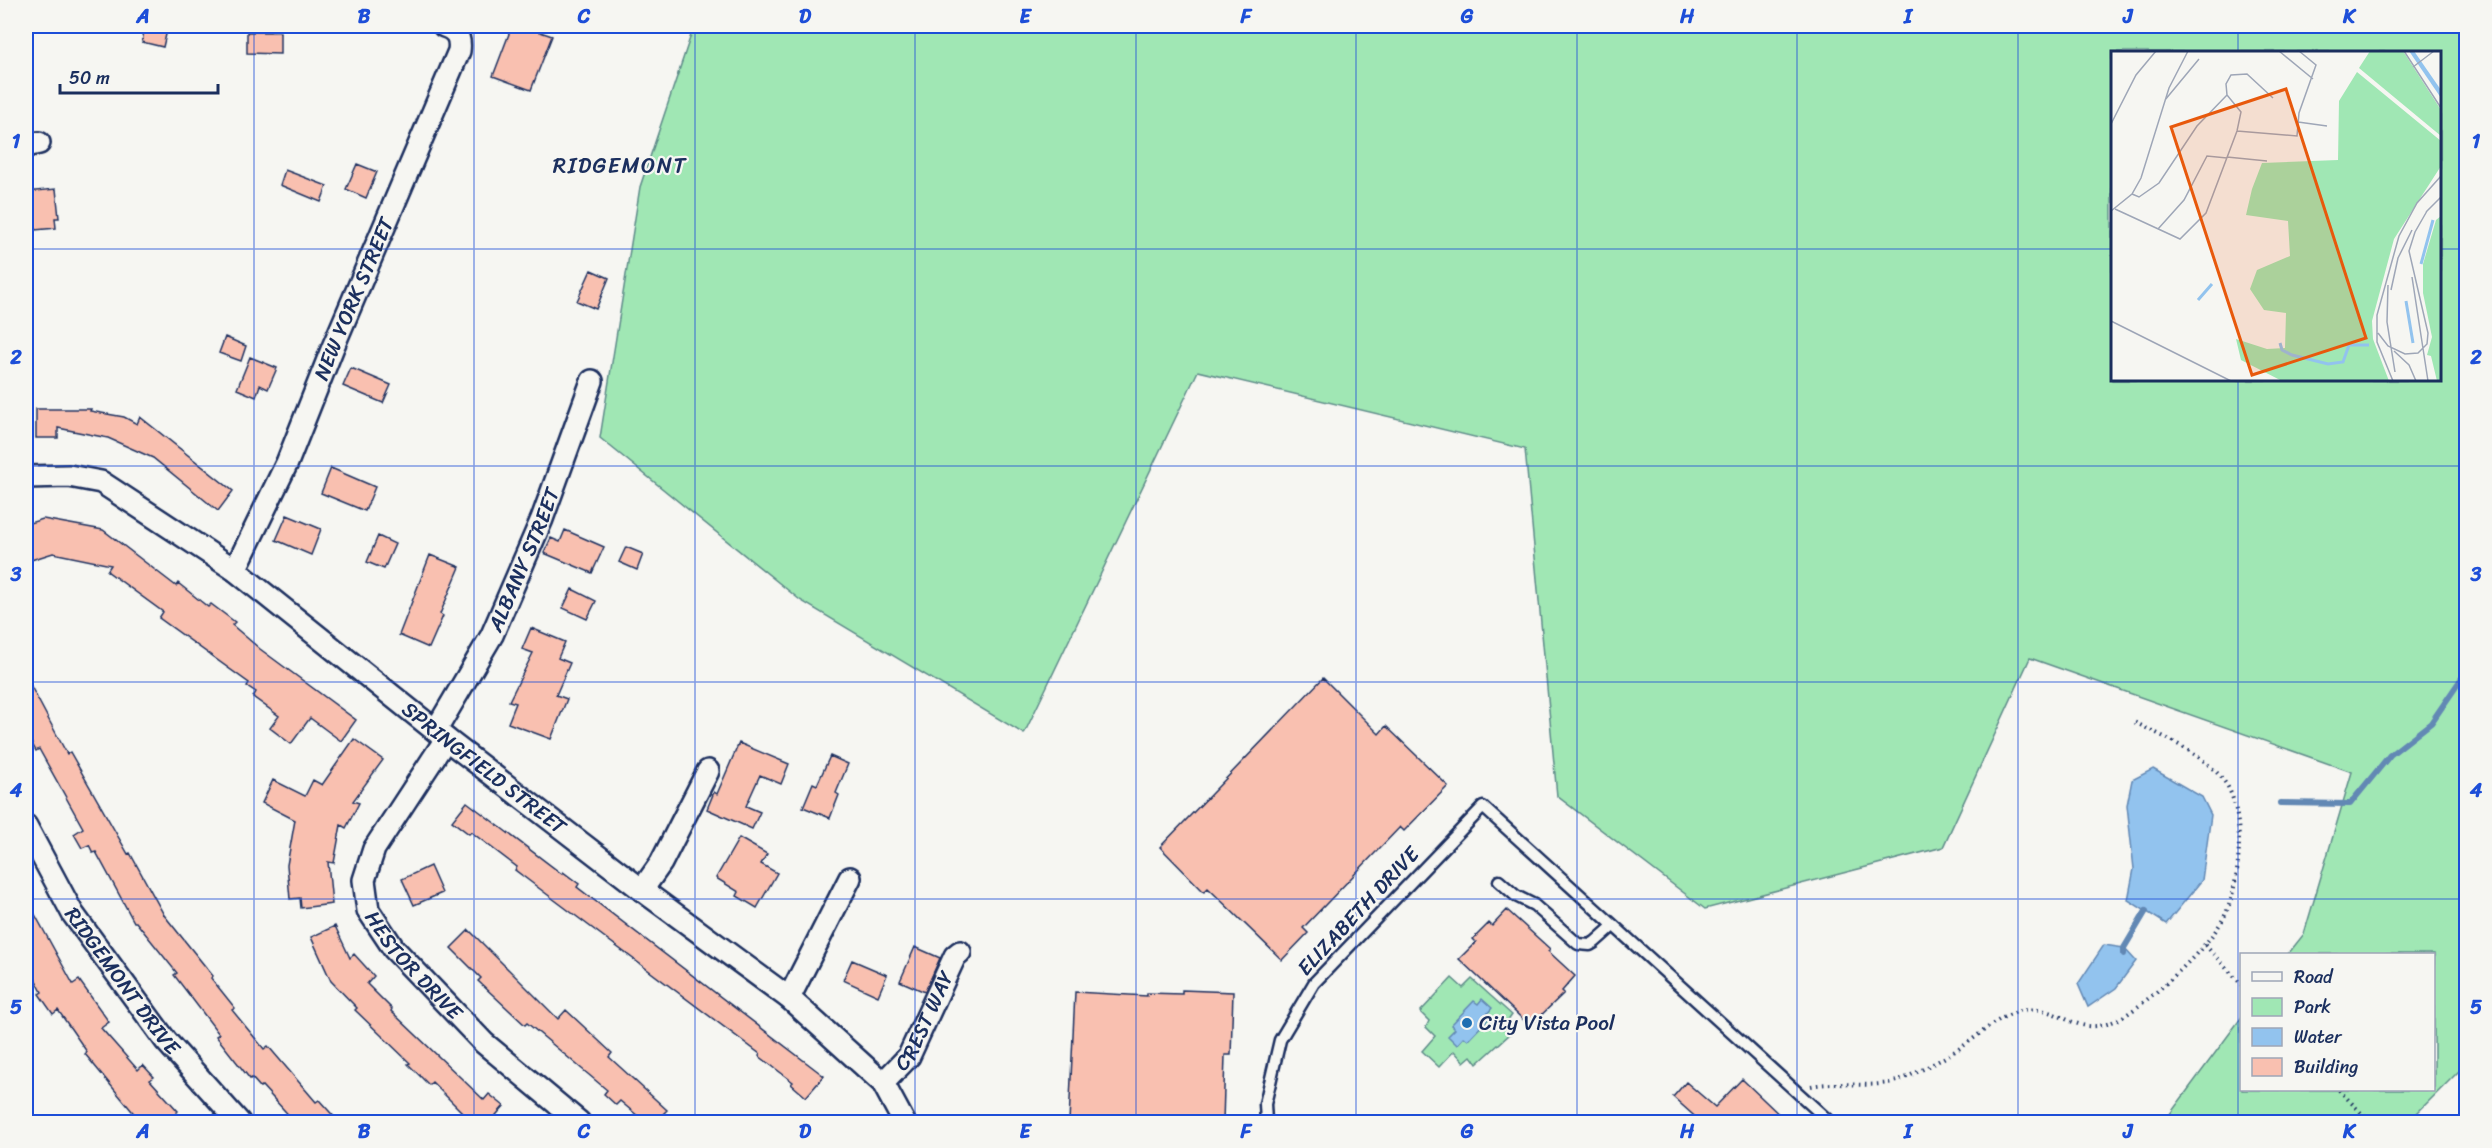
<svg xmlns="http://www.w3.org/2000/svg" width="2492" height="1148" font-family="Sriracha,sans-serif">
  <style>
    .green { fill: #a0e7b4; stroke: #5e8b89; stroke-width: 1.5; fill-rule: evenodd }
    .water { fill: #92c3ee; stroke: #6288b4; stroke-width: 1.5 }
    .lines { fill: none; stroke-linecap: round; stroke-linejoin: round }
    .stream { stroke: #6288b4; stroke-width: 6 }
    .building { fill: #f9c0b0; stroke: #1b2f5e; stroke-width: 1.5 }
    .lane-casing { stroke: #1b2f5e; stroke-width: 15 }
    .street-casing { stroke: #1b2f5e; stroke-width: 26 }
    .path { stroke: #1b2f5e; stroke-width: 4; stroke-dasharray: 1.5 4.5; stroke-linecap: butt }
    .lane { stroke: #f6f6f2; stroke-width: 10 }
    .street { stroke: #f6f6f2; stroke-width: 21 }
    .grid { fill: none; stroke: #1d4ed8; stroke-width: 1.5; stroke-opacity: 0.55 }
    .poi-dot { fill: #1f6fb2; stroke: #f6f6f2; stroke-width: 2 }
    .labels { text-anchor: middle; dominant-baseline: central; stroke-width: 4.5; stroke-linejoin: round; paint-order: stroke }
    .street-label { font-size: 21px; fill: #1b2f5e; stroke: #f6f6f2 }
    .poi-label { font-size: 21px; fill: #1b2f5e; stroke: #f6f6f2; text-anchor: start }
    .neighbourhood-label { font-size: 22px; letter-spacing: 1.5px; fill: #1b2f5e; stroke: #f6f6f2 }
    .inset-river { fill: none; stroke: #92c3ee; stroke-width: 3 }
    .inset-road { fill: none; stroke: #9ea6b7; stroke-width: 1.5 }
    .view { fill: #e8590c; fill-opacity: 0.15; stroke: #e8590c; stroke-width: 3 }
    .inset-edge { fill: none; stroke: #1b2f5e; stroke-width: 3 }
    .neatline { fill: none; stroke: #1d4ed8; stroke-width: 2 }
    .grid-label { font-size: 20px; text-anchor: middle; font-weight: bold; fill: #1d4ed8 }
  </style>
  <rect width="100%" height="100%" fill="#f6f6f2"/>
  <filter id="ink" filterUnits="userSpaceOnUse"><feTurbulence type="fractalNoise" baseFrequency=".0167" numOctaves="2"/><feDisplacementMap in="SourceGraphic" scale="12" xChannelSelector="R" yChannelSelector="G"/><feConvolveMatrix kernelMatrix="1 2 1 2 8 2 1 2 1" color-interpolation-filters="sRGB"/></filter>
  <g filter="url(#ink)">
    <path class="green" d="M694 26H2466V1064L2408 1122H2164L2241 1018 2242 1090H2434V954H2288L2304 934 2352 772 2030 658 1943 847 1705 909 1557 796 1525 449 1198 371 1024 734 800 600 600 438 640 187ZM2112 52H2440V380H2112Z
      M1452 978 1463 988 1472 979 1512 1015 1505 1025 1510 1034 1477 1064 1471 1056 1464 1062 1454 1051 1439 1067 1422 1051 1435 1036 1426 1027 1429 1021 1420 1012Z"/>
    <path class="water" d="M2153 769 2202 797 2211 815 2202 880 2166 924 2128 900 2134 869 2127 805 2132 780Z
      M2104 945 2124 948 2136 961 2116 988 2088 1007 2078 984Z
      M1482 999 1492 1008 1487 1014 1490 1017 1468 1040 1464 1037 1457 1045 1448 1036 1455 1029 1451 1025 1474 1001 1478 1004Z"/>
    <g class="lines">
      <path class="stream" d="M2280 803 2350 804 2390 755 2431 723 2466 672
        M2124 954V948L2146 911"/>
    </g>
    <path class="building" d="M145 26H168L163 47 142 42Z
      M512 26H523L552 36 531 90 493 76Z
      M247 32H280V54L247 53Z
      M357 164 377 172 366 198 346 189Z
      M285 170 327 186 321 202 280 185Z
      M56 189 59 218H55L56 228 35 230V222L26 223V192Z
      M591 270 609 278 596 309 577 301Z
      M225 337 246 346 241 361 219 353Z
      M250 357 277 368 268 389 260 385 256 397 237 389Z
      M351 368 391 385 383 403 343 386Z
      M36 409H91L90 411 124 417 137 424 140 417 233 491 218 511 153 458 108 438 58 428V438H36Z
      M331 468 375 487 365 511 321 493Z
      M287 515 321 529 311 555 276 540Z
      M43 519 103 530 176 586 178 583 208 607 211 604 235 622 232 625 260 649 356 720 341 741 310 718 291 744 270 728 279 716 253 697 256 692 247 686 249 683 159 618 163 612 107 571 111 565 53 553 31 560 26 543V524Z
      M565 530 604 547 592 573 544 553 551 538 560 542Z
      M378 536 395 544 384 569 367 562Z
      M626 547 643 554 637 570 619 562Z
      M430 555 460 567 440 614 443 616 429 648 399 635Z
      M572 589 596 601 587 619 563 608Z
      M531 628 565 642 558 658 570 663 556 695 567 699 551 739 508 723 516 703 509 701 533 653 522 649Z
      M26 677 67 754 70 752 128 854 130 853 164 915 213 976 211 978 235 1008 232 1010 264 1049 268 1046 316 1102 319 1100 339 1122H295L262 1086 260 1087 252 1078 250 1079 216 1036 219 1034 174 975 177 973 136 922H134L96 852 93 853 89 845 82 848 74 834 83 828 39 749 36 751 26 733Z
      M1323 678 1379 734 1386 726 1448 786 1404 831 1400 827 1303 928 1308 933 1282 960 1208 888 1204 892 1160 847Z
      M354 739 383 760 353 801 359 803 346 828 341 825 334 863 328 862 332 904 301 908 300 898 290 899 287 865 295 820 262 803 273 780 305 796 313 780 322 785Z
      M739 743 789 764 781 784 760 775 746 806 760 812 752 829 707 809 714 792 717 794Z
      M830 756 848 764 836 793 839 795 830 818 803 807 813 783 817 785Z
      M467 802 562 874 563 872 579 884 577 887 824 1076 806 1097 791 1084 793 1082 759 1056 760 1054 532 883 515 870 517 867 471 832 469 834 452 821Z
      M739 838 767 854 761 864 777 873 757 908 737 896 739 892 716 878Z
      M430 866 442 893 414 905 402 879Z
      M26 898 73 984 79 980 109 1022 101 1028 138 1070 143 1065 154 1077 150 1080 178 1111 176 1113 184 1122H141L85 1054 87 1052 58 1010 53 1014 39 994 42 992 26 961Z
      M1507 910 1550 949 1548 951 1575 976 1562 991 1564 993 1530 1026 1459 959 1476 942 1473 939 1489 923 1492 926Z
      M335 926 350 958 354 954 374 976 367 984 392 1009 391 1011 484 1100 489 1094 504 1106 490 1122H472L432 1082 429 1085 408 1064 410 1063 355 1010 357 1008 331 981 311 937Z
      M469 930 558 1019 566 1010 612 1053 609 1057 667 1110 655 1122H645L620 1101 616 1105 604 1094 607 1090 527 1023 525 1025 478 981 481 978 451 948Z
      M915 947 940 958 925 992 900 981Z
      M852 960 887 975 878 996 843 980Z
      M1182 990 1233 992 1231 1055H1225L1223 1122H1069L1075 992 1147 996V993L1182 994Z
      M1742 1079 1787 1122H1701L1673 1097 1686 1082 1715 1107Z"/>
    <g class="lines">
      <defs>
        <path id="lane" d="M1499 881 1516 896 1534 905 1578 944 1590 945 1595 942 1613 926
          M1266 1122 1265 1104 1280 1040 1314 983 1483 807 1830 1122"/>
        <g id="street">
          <path d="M26 146 39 143"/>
          <path id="s1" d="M26 477 69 476 101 482 235 570 446 739 642 890 789 998 883 1083 904 1122"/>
          <path id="s2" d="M235 570 287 463 333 347 459 51C461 37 456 30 444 26"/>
          <path id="s3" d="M436 730 492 635 542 519 592 381"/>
          <path id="s4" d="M446 739 374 849 364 880 368 910 394 949 484 1043 579 1122"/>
          <path id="s5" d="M26 826 73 914 166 1041 239 1122"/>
          <path d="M642 890 661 863 708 771"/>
          <path d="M789 998 850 878"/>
          <path id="s6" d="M883 1083 909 1056 955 956 960 952"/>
        </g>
      </defs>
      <use href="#lane" class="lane-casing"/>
      <use href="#street" class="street-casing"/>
      <path class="path" d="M2205 945 2242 985
        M1811 1086C1842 1080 1875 1091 1905 1078 1922 1070 1941 1060 1957 1050 1980 1036 1999 1013 2027 1010 2061 1005 2076 1040 2117 1020 2147 1005 2214 943 2226 913 2240 880 2245 822 2229 789 2213 758 2164 737 2134 722
        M2339 1090 2370 1122"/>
      <use href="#lane" class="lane"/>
      <use href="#street" class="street"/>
    </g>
  </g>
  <path class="grid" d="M254 26V1122M474 26V1122M695 26V1122M915 26V1122M1136 26V1122M1356 26V1122M1577 26V1122M1797 26V1122M2018 26V1122M2238 26V52M26 249H2112M2440 249H2466M2238 380V1122M26 466H2466M26 682H2466M26 899H2466"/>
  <circle class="poi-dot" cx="1467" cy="1023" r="6"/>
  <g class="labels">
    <g class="street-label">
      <text stroke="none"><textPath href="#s2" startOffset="296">NEW YORK STREET</textPath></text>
      <text stroke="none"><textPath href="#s3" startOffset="192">ALBANY STREET</textPath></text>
      <text stroke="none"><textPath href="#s1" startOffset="554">SPRINGFIELD STREET</textPath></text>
      <text transform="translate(1358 911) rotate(-47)">ELIZABETH DRIVE</text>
      <text stroke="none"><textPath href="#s4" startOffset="266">HESTOR DRIVE</textPath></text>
      <text stroke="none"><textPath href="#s5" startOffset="183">RIDGEMONT DRIVE</textPath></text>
      <text stroke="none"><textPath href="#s6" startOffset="76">CREST WAY</textPath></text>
    </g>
    <g class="poi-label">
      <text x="1479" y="1023">City Vista Pool</text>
    </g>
    <g class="neighbourhood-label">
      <text x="620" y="165">RIDGEMONT</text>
    </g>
  </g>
  <g transform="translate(2111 51)">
    <rect width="330" height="330" fill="#f6f6f2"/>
    <path d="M259 0H292L330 59V85L248 17ZM246 21 330 90V115L283 188 261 270 262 288 278 330H171L130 309 125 288 156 298 174 297 175 262 153 259 139 238 146 219 179 205 177 170 135 164 141 138 151 112 227 109 228 50ZM330 165V330H326L320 305 316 304 321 286 312 242V213L325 169Z" fill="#a0e7b4"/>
    <path d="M298 0H303L330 39V47Z" fill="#92c3ee"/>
    <path class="inset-river" d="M310 213 322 169M87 249 101 233M295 250 302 292M169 292 171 299 181 304 217 313 232 311 238 294H258"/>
    <path class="inset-road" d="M168 0 202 28M293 0 330 57M302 16 323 0M54 49 88 8M187 71 216 75M0 73 25 24 45 0M126 80 186 85 188 62 205 14 188 0M116 106 156 110M21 143 28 146 48 132 86 75 116 44 115 33 120 24 136 23 162 47M4 158 69 188 95 162 126 80 130 61 116 44M0 160 21 143 30 127 58 37 77 0M315 161 330 146M47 178 73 149 96 105 116 107M301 226 317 330M277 234 276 271 284 321M280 239 287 207 301 179M0 270 120 330M267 282 277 295 294 303 307 302 316 293 317 282 298 200 304 181 316 160M283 300 298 314 305 330M282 330 266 291V264L288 185 306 152 330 125"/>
    <path class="view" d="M175 38 255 287 141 324 60 76Z"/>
    <rect width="330" height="330" class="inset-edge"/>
  </g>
  <rect width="2492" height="1148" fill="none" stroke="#f6f6f2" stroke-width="66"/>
  <rect x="2240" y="953" width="195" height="138" fill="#f6f6f2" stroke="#9ea6b7" stroke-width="1.5"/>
  <rect x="2252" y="972" width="30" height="9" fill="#f6f6f2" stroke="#9ea6b7" stroke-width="1.5"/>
  <text x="2294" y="983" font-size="18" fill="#1b2f5e">Road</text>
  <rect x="2252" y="998" width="30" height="18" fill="#a0e7b4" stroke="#9ea6b7" stroke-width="1.5"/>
  <text x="2294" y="1013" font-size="18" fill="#1b2f5e">Park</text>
  <rect x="2252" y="1028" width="30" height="18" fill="#92c3ee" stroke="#9ea6b7" stroke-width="1.5"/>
  <text x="2294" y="1043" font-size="18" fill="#1b2f5e">Water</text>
  <rect x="2252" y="1058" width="30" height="18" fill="#f9c0b0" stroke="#9ea6b7" stroke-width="1.5"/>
  <text x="2294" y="1073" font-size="18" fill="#1b2f5e">Building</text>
  <path d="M60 84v9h158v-9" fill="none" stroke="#1b2f5e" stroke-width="3"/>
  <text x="69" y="84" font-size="18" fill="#1b2f5e" stroke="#f6f6f2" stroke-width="4.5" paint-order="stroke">50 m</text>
  <rect x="33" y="33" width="2426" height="1082" class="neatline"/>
  <g class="grid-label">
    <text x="143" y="23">A</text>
    <text x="364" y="23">B</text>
    <text x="584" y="23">C</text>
    <text x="805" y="23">D</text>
    <text x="1025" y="23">E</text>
    <text x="1246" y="23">F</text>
    <text x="1467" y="23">G</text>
    <text x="1687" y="23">H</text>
    <text x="1908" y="23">I</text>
    <text x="2128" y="23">J</text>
    <text x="2349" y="23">K</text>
    <text x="16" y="148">1</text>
    <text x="2476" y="148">1</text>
    <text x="16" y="364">2</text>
    <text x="2476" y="364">2</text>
    <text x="16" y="581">3</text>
    <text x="2476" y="581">3</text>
    <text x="16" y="797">4</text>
    <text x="2476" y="797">4</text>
    <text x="16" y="1014">5</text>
    <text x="2476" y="1014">5</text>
    <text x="143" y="1138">A</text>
    <text x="364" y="1138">B</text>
    <text x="584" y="1138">C</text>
    <text x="805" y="1138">D</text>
    <text x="1025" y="1138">E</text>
    <text x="1246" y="1138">F</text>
    <text x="1467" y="1138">G</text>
    <text x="1687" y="1138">H</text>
    <text x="1908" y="1138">I</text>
    <text x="2128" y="1138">J</text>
    <text x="2349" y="1138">K</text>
  </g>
</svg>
